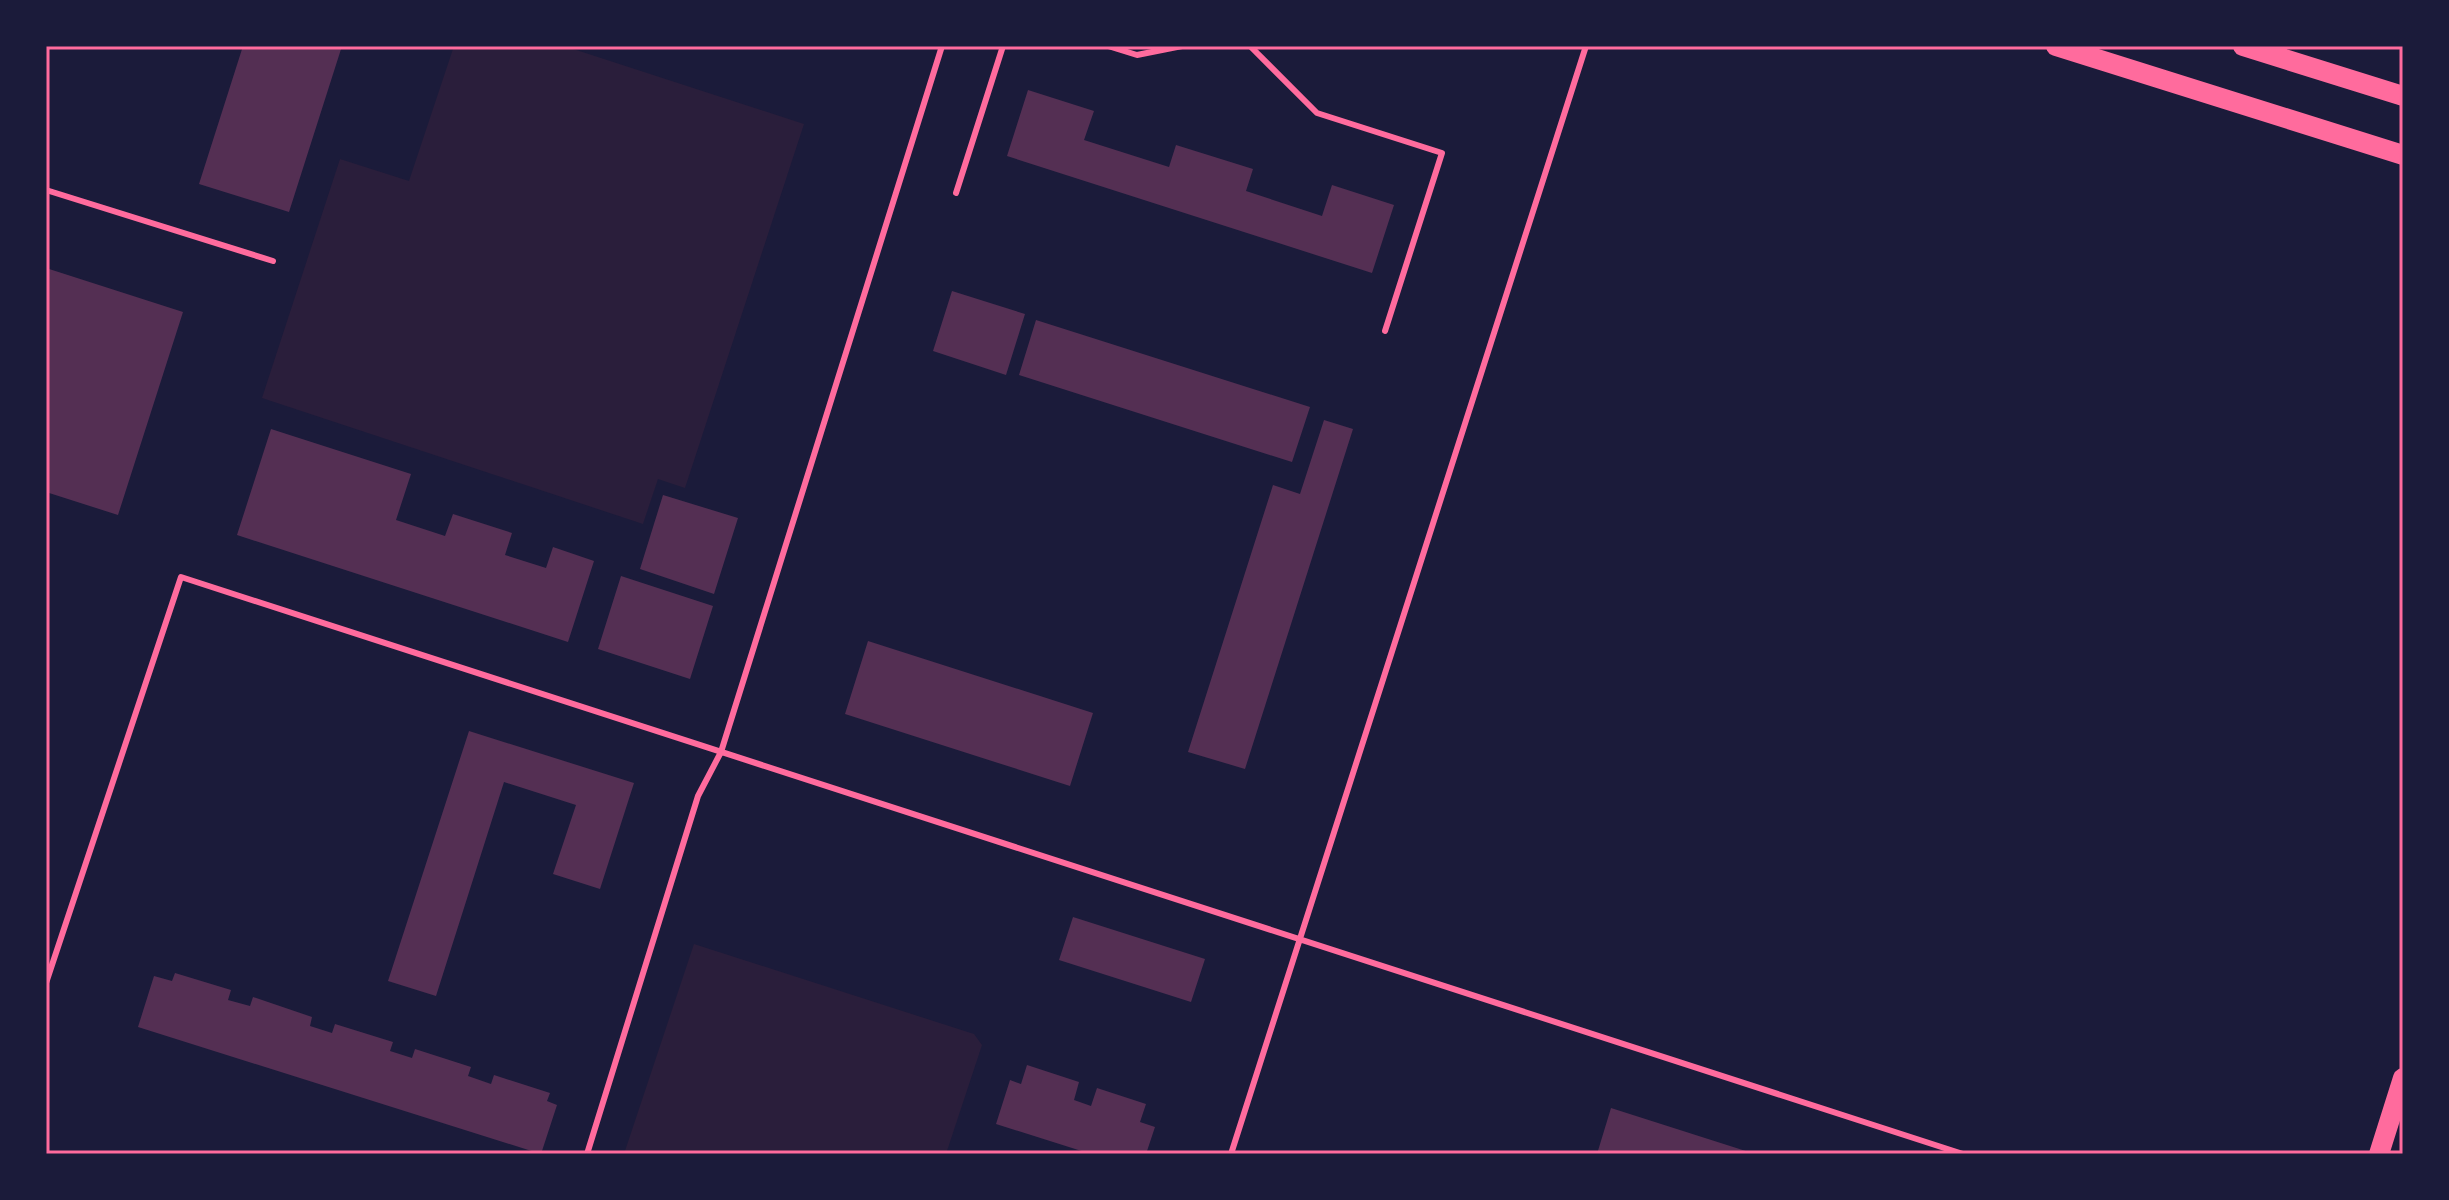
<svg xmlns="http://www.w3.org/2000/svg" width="2449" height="1200" font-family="'Work Sans',sans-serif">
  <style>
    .green { fill: #2a1e3b }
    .building { fill: #542f53 }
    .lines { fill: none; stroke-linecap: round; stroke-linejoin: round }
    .service { stroke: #ff6b9d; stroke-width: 6 }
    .primary { stroke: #ff6b9d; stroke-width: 20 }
    .neatline { fill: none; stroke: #ff6b9d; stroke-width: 3 }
  </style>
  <rect width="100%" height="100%" fill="#1b1b3a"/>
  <path class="green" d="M454 46H564L804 124 685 488 658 479 643 524 262 398 340 159 409 181Z
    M694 944 974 1034 982 1045 946 1154H624Z"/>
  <path class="building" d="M243 46H342L289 212 199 184Z
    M1028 90 1094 111 1084 140 1169 167 1176 145 1253 169 1246 191 1322 216 1332 185 1394 205 1372 273 1007 156Z
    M46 268 183 312 118 515 46 492Z
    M952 291 1025 314 1006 375 933 351Z
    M1036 320 1310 407 1292 462 1019 375Z
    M1324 420 1353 429 1245 769 1188 752 1273 485 1300 494Z
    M271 429 411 474 396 520 445 536 453 514 512 533 505 555 546 568 553 547 594 561 568 642 237 535Z
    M663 495 738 518 714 594 640 569Z
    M621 576 713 606 690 679 598 649Z
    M868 641 1093 713 1070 786 845 714Z
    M469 731 634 783 600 889 553 874 576 805 504 782 436 996 388 981Z
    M1073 917 1205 959 1191 1002 1059 960Z
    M175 973 231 990 228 1000 250 1006 253 997 312 1017 310 1026 332 1033 335 1024 393 1042 390 1051 412 1058 415 1049 471 1067 468 1076 491 1084 494 1075 550 1093 547 1101 557 1105 541 1154 138 1027 154 976 172 981Z
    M1027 1065 1079 1082 1074 1100 1091 1106 1097 1088 1146 1104 1140 1122 1155 1127 1146 1154H1091L996 1124 1010 1080 1021 1084Z
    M1611 1108 1752 1153V1154H1597Z"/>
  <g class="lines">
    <path class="service" d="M1108 46 1137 55 1182 46
      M1250 46 1317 113 1442 153 1385 331
      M46 190 273 261
      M956 193 1003 46
      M46 983 181 577 1963 1154
      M587 1154 698 796 721 752 942 46
      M1231 1154 1586 46"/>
    <path class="primary" d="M2056 46 2403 155
      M2243 46 2403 96
      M2379 1154 2403 1078"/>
  </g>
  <rect width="2449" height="1200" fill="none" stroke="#1b1b3a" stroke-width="96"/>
  <rect x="48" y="48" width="2353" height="1104" class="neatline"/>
</svg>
